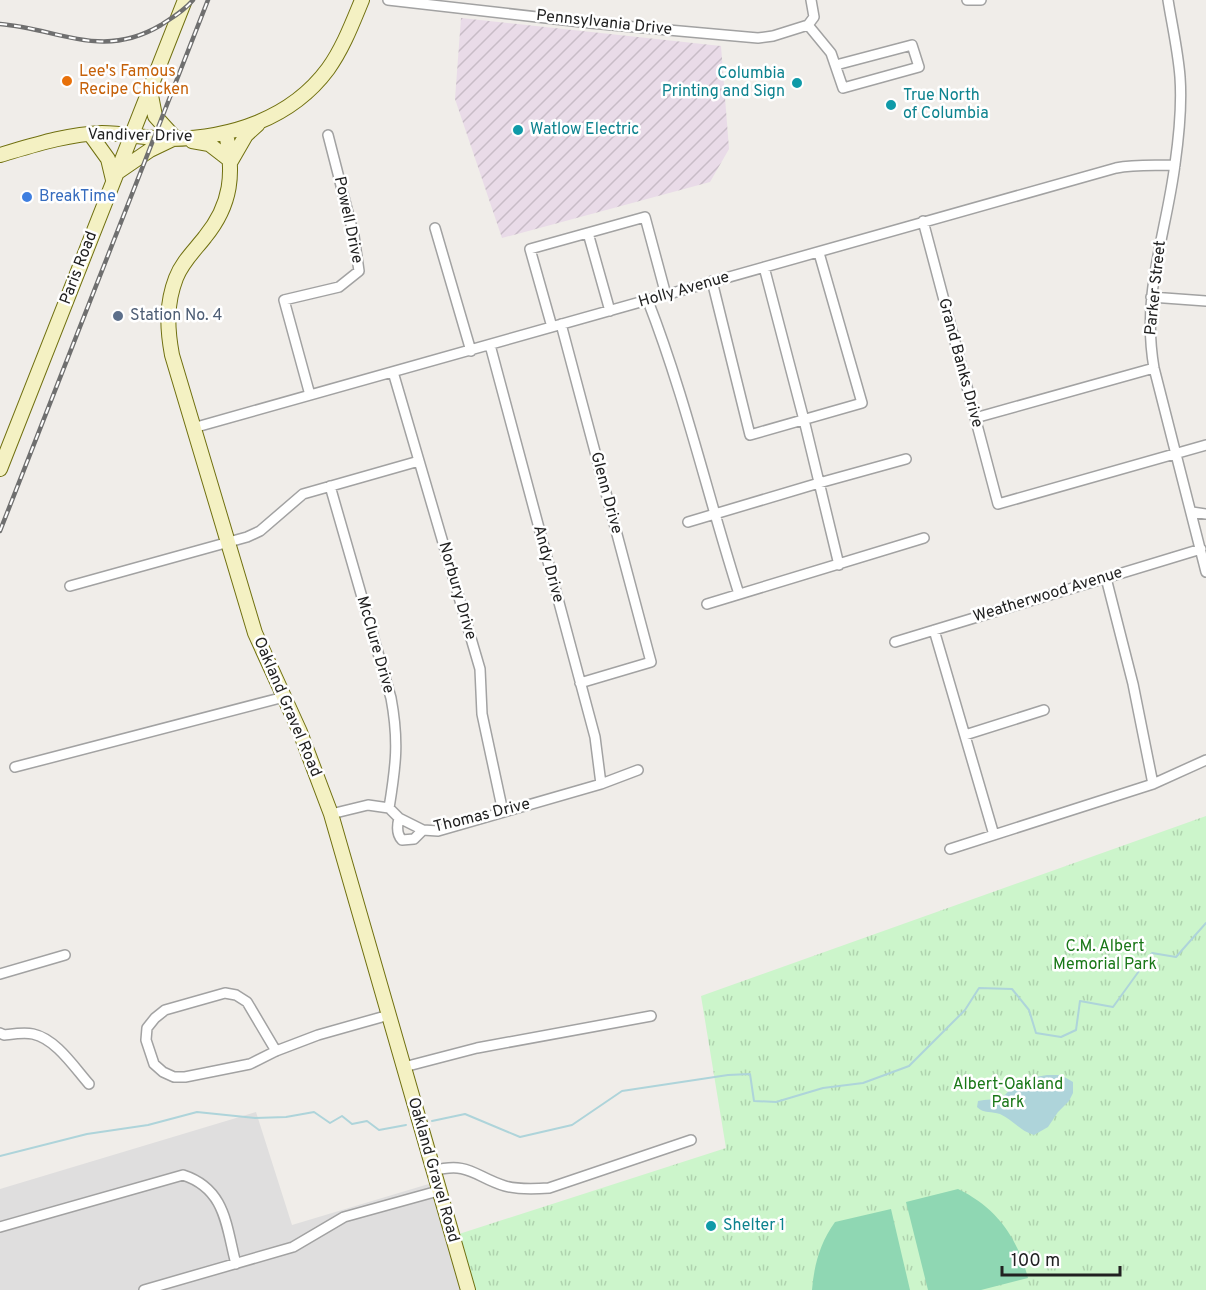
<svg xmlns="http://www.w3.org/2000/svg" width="1206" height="1290" font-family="Overpass,sans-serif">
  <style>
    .residential { fill: #dfdede }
    .industrial { fill: url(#industrial-furrows) }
    .park { fill: url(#park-tufts) }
    .pitch { fill: #8fd7b3 }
    .water { fill: #aed4da }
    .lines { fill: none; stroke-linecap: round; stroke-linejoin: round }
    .stream { stroke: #aed4da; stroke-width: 2 }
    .street-casing { stroke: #a2a2a2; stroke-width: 12 }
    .secondary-casing { stroke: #707010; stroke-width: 16 }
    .street { stroke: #fff; stroke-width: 9 }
    .secondary { stroke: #f4f1c3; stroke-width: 14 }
    .rail-casing { stroke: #6f6f6f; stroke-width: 4.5 }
    .rail { stroke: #fff; stroke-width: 2; stroke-dasharray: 7; stroke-linecap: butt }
    .food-dot { fill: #e8710a; stroke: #fff; stroke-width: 2 }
    .culture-dot { fill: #0f9aa8; stroke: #fff; stroke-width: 2 }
    .shop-dot { fill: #3f7fe0; stroke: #fff; stroke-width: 2 }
    .service-dot { fill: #5c6f8a; stroke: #fff; stroke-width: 2 }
    .labels { text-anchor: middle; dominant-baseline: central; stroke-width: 5; stroke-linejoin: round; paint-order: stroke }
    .street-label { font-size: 16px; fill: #212121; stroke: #fff }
    .food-label { font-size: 16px; fill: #c56008; stroke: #fff; text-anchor: start }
    .culture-label { font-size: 16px; fill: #0d838f; stroke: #fff; text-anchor: start }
    .shop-label { font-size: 16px; fill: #366cbe; stroke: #fff; text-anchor: start }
    .service-label { font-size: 16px; fill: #4e5e75; stroke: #fff; text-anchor: start }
    .park-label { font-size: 16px; fill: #197717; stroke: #fff }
  </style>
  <defs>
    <pattern id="industrial-furrows" width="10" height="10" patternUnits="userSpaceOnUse" patternTransform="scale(1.5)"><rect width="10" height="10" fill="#e9dbe8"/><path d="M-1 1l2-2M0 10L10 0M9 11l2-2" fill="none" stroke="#c8bcc7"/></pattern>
    <pattern id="park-tufts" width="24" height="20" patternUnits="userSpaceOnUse" patternTransform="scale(1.5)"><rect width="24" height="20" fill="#ccf5cb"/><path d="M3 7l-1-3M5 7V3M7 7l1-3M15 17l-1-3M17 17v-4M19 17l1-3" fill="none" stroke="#afd2ae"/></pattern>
  </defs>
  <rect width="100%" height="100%" fill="#f0ede9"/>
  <path class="residential" d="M256 1112 292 1225 432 1183 463 1290H0V1189Z"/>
  <path class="industrial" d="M461 18 721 46 729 149 710 182 502 238 455 99Z"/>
  <path class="park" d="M1206 816V1290H475L459 1234 726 1148 701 996Z"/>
  <path class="pitch" d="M958 1189C997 1208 1017 1237 1028 1278L981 1290H928L906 1202Z
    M891 1209 910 1290H812C814 1265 820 1243 835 1222Z"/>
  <path class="water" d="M1047 1075H1061L1073 1082V1093L1069 1101 1058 1112 1048 1127 1034 1135C1020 1131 1013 1120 1000 1114 992 1111 984 1114 977 1107L978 1101C986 1099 995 1100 1002 1097 1007 1094 1006 1093 1010 1090 1021 1081 1033 1077 1047 1075Z"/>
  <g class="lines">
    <path class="stream" d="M432 1121 465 1114 520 1137 572 1125 622 1091 728 1075 750 1074 754 1101 776 1102 823 1088 863 1083 909 1066 965 1010 979 988 1012 989 1029 1010 1036 1033 1061 1037 1076 1030 1080 1001 1113 1007 1152 953 1176 957 1206 923
      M0 1156 87 1134 148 1125 197 1112 255 1118 286 1117 314 1112 330 1123 342 1116 352 1124 367 1121 379 1130 406 1125"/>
    <defs>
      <path id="street" d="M388 0 590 23 758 38 773 36 808 25 814 17 811 0
        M967 0H981
        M1168 0C1172 25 1178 51 1180 77 1182 105 1179 136 1175 164 1166 235 1141 294 1154 368L1206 572
        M808 25 831 53 843 88 919 67 912 45 836 65
        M923 221 998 504 1206 445
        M435 228 471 351
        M588 233 610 311
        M764 267 804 420 839 565
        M712 281 750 435 862 403 819 253
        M1151 297 1206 301
        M648 301C685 396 708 497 739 594
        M561 324 651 662 580 683
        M552 327 530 249 645 217 666 295
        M490 345 595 737 601 784
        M393 372 480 669 482 714 503 812
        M310 395 284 300 339 287 359 271 354 236 328 135
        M975 418 1154 368
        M193 428 1116 168C1136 164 1155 166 1175 165
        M330 486 391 698C399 741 396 765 389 808
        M1192 512 1206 514
        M688 522 819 483 906 459
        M1106 578 1133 684 1153 784
        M70 586 247 537 260 531 303 494 419 461
        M707 604 924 538
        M934 630 994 835
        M895 642 1201 549
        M965 735 1044 710
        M15 767 284 697
        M331 814 368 805 389 808 399 818 423 830 438 831 601 784 638 770
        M399 818C397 826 396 834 402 840L414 839 423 830
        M950 849 1153 784 1206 760
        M0 974 65 955
        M0 1033 4 1035C13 1034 24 1032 33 1034 56 1039 74 1067 89 1084
        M276 1051 247 1002 236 995 225 993 165 1010 155 1018 147 1028 146 1040 154 1064 163 1072 174 1077H185L250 1064 276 1051 318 1035 389 1015
        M404 1067 477 1048 651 1016
        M433 1171C469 1161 475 1177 505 1186 519 1190 535 1189 549 1188L691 1140
        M0 1227 183 1175C226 1189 226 1226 236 1264
        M144 1290 293 1247 344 1217 438 1191"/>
      <path id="secondary" d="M226 133C234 173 232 204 205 237 195 250 182 262 176 278 166 304 167 328 172 355L255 633 300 732 331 814 468 1290
        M90 134 108 159 113 180
        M192 141 209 144 231 161
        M0 155C34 145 67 134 102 133 125 133 148 139 171 139 230 138 291 119 328 69 343 48 352 24 362 0
        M231 161 246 135 258 124
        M118 172 150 150 175 138 155 116 150 90
        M0 469 185 0"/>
    </defs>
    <use href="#street" class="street-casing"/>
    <use href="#secondary" class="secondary-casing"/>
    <use href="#street" class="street"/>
    <use href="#secondary" class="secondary"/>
    <defs>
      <path id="rail" d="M0 24C60 29 102 60 161 25 173 17 184 11 193 0
        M0 531 208 0"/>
    </defs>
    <use href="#rail" class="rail-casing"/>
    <use href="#rail" class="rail"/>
  </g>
  <circle class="food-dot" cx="67" cy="81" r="6"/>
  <g class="culture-dot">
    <circle cx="797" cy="83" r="6"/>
    <circle cx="891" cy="105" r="6"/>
    <circle cx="518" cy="130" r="6"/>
    <circle cx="711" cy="1226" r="6"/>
  </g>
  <circle class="shop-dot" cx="27" cy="197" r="6"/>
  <circle class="service-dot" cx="118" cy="316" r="6"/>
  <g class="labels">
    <g class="street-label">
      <text transform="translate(604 23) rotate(6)">Pennsylvania Drive</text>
      <text transform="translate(140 136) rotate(1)">Vandiver Drive</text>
      <text transform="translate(348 220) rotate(78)">Powell Drive</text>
      <text transform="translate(79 268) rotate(-69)">Paris Road</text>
      <text transform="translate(1156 288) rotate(-84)">Parker Street</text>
      <text transform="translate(684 290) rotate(-16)">Holly Avenue</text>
      <text transform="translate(960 363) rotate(75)">Grand Banks Drive</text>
      <text transform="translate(606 493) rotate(75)">Glenn Drive</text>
      <text transform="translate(548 564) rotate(75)">Andy Drive</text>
      <text transform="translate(457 591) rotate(74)">Norbury Drive</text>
      <text transform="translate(1048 595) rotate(-17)">Weatherwood Avenue</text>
      <text transform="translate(375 645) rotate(74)">McClure Drive</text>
      <text transform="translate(287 707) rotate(67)">Oakland Gravel Road</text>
      <text transform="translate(482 816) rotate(-14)">Thomas Drive</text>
      <text transform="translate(433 1170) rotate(74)">Oakland Gravel Road</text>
    </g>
    <g class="food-label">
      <text x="79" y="72">Lee's Famous<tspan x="79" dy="18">Recipe Chicken</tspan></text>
    </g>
    <g class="culture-label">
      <text x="785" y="74" text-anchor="end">Columbia<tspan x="785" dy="18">Printing and Sign</tspan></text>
      <text x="903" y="96">True North<tspan x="903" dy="18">of Columbia</tspan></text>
      <text x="530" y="130">Watlow Electric</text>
      <text x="723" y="1226">Shelter 1</text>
    </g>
    <g class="shop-label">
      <text x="39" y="197">BreakTime</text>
    </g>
    <g class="service-label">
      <text x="130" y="316">Station No. 4</text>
    </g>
    <g class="park-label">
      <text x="1105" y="947">C.M. Albert<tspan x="1105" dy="18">Memorial Park</tspan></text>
      <text x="1008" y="1085">Albert-Oakland<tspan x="1008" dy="18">Park</tspan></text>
    </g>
  </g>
  <path d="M1002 1266v9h118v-9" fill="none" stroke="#212121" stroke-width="3"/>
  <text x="1011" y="1266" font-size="18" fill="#212121" stroke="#ffffff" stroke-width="4.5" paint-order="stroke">100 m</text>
</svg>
